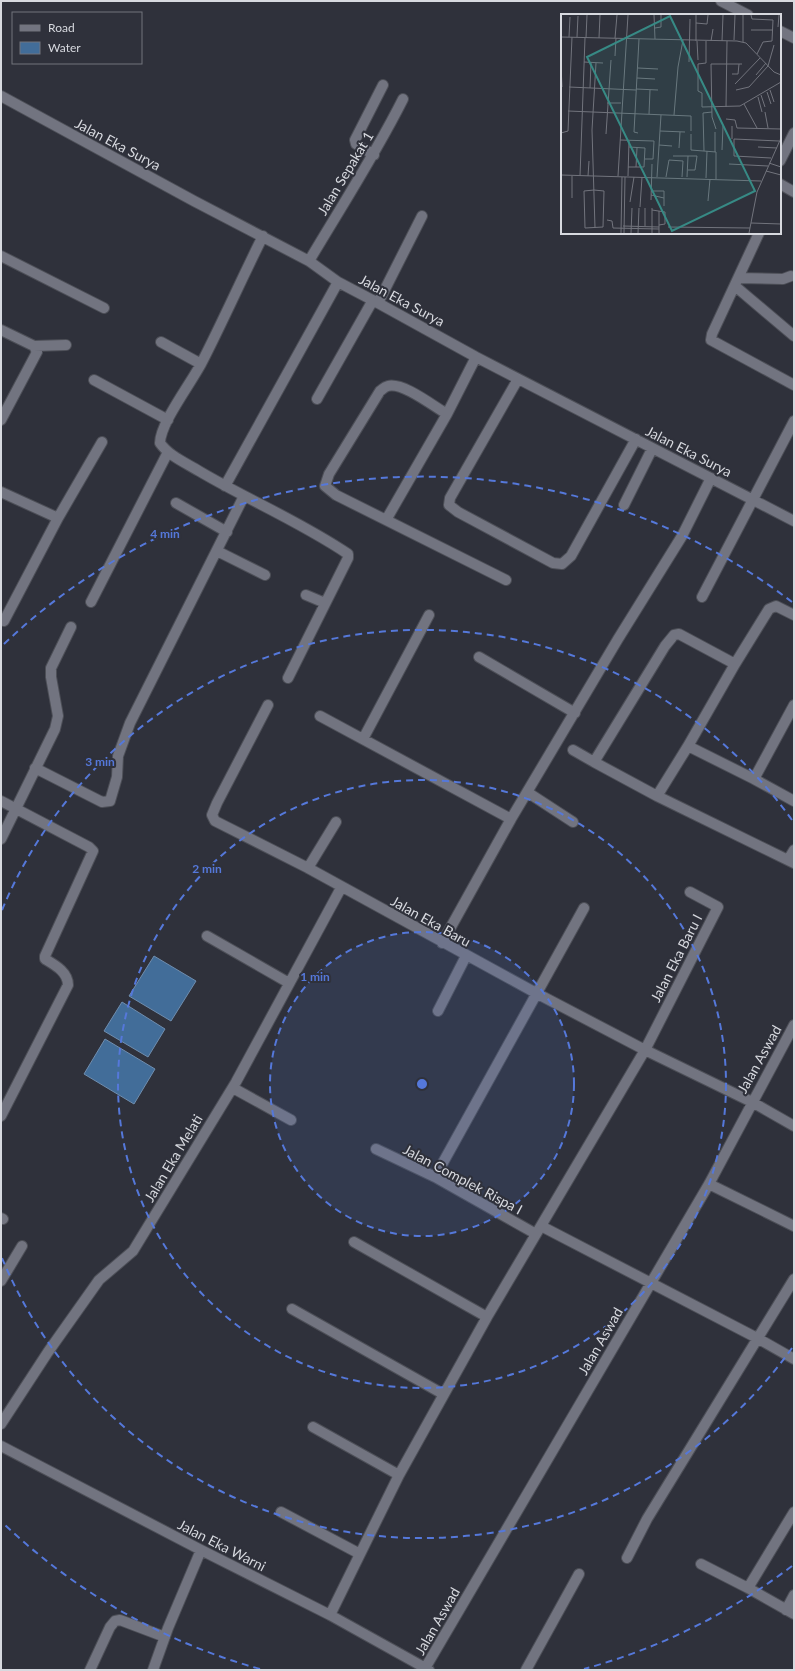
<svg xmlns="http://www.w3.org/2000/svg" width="795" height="1671" font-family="Lato,sans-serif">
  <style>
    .water { fill: #426d99; stroke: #6f8dae }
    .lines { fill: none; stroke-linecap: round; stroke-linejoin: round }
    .minor-casing { stroke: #4d4f57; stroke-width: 12 }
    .minor { stroke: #727480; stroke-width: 10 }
    .ring { fill: none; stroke: #5578da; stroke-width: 2; stroke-dasharray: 7 5 }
    .labels { text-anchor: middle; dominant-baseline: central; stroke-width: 4; stroke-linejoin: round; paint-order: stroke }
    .street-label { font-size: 14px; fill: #d7d9df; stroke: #2f313b }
    .inset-road { fill: none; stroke: #72747d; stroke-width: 1 }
    .view { fill: #378a85; fill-opacity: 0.15; stroke: #378a85; stroke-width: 2 }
    .inset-edge { fill: none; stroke: #d7d9df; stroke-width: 2 }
    .centre { fill: #5578da; stroke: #2f313b; stroke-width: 2 }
    .ring-label { font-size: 12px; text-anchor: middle; font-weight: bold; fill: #5578da; stroke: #2f313b; stroke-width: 4; stroke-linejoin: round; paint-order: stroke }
  </style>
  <rect width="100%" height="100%" fill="#2f313b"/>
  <path class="water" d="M154 956 196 981 171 1021 129 996Z
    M122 1002 165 1029 148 1057 104 1031Z
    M105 1039 155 1069 134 1104 84 1074Z"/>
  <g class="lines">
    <defs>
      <path id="minor" d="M721 1 748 15
        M780 31 794 38
        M1 96 194 201 309 261 338 282 378 303 476 357 794 521
        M374 155 356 144 355 140 383 85
        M780 161 794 133
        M780 184 794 192
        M759 233 712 334 711 340 794 385
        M263 236C242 278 223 321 202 362 192 382 160 423 160 443 169 456 186 463 199 471 248 500 301 522 348 554V558L288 678
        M1 256 104 308
        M309 261C341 207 375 155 403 99
        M738 278 783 279 791 276
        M735 286 794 336
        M378 303 422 216
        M1 330 34 346 37 352 1 420
        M161 342 201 364
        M34 346 66 345
        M518 379 450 498 449 505 458 512 553 563 562 564 571 556 636 439
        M94 380 168 420
        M317 399 373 300
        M447 414C433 406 403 382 388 386 384 387 383 389 380 391L329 474 325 486 336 495 506 580
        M225 486 338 282
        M1 492 58 518
        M176 503 227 532
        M624 505 652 449
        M386 520 447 414 476 357
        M217 551 265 575
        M306 595 325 603
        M702 597 794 421
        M91 602 168 452
        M794 615 776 606 769 609 735 664 688 746 754 779 794 801
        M4 621 58 518 102 442
        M479 657 575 713
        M735 664 679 634 674 635 665 646 594 762 657 796 794 863
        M268 705 217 803 212 815 215 821 308 868 536 993 645 1050 752 1102 794 1126
        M320 716 511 819
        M363 739 429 615
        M573 750 594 762
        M35 768 102 802 110 801 117 777 118 756 130 723 244 496
        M754 779 794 705
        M527 792 573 822
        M657 796 688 746
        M1 801 89 847 93 851 45 956V959C55 965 68 972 68 985L1 1116
        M1 839 55 729 58 716 51 677V668L71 627
        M788 860 794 850
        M308 868 336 822
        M207 936 289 983
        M442 943 511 819 618 639 682 536 711 478
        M438 1011 466 956
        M233 1088 291 1120
        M376 1149 435 1177 536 1234
        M435 1177 584 908
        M709 1184 794 1226
        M1 1218 3 1219
        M541 1226 757 1338 794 1359
        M354 1242 487 1317
        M1 1281 22 1246
        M292 1309 443 1394
        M1 1424 48 1352 99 1280 133 1251 236 1082 341 888
        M313 1427 399 1475
        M1 1446 201 1550 330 1615 429 1670
        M281 1512 360 1554
        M627 1558 647 1519 794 1279
        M701 1564 748 1588 794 1614
        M748 1588 794 1512
        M786 1610 794 1595
        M330 1615 399 1475 487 1317 645 1050 718 907 690 892
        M90 1670 110 1627 115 1621 120 1620 165 1637
        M153 1670 168 1628 201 1550
        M424 1670 709 1184 794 1025
        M526 1670 579 1574"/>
    </defs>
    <use href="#minor" class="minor-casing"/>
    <use href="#minor" class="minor"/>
  </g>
  <circle cx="422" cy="1084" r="152" fill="#5578da" fill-opacity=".12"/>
  <g class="ring">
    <circle cx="422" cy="1084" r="152"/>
    <circle cx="422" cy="1084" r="304"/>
    <path d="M792 1348A455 455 0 0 1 2 1258M2 910A455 455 0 0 1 792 820"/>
    <path d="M792 1566A607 607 0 0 1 584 1669M260 1669A607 607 0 0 1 4 1524M4 644A607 607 0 0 1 792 602"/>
  </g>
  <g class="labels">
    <g class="street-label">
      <text transform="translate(118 144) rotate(28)">Jalan Eka Surya</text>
      <text transform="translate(345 173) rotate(-59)">Jalan Sepakat 1</text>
      <text transform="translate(402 300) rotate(28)">Jalan Eka Surya</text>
      <text transform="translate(689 451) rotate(27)">Jalan Eka Surya</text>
      <text transform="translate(431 921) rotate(29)">Jalan Eka Baru</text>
      <text transform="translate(676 958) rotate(-63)">Jalan Eka Baru I</text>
      <text transform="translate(759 1059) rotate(-61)">Jalan Aswad</text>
      <text transform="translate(173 1158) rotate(-59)">Jalan Eka Melati</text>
      <text transform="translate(463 1179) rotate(28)">Jalan Complek Rispa I</text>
      <text transform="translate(600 1341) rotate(-60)">Jalan Aswad</text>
      <text transform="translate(222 1545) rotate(27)">Jalan Eka Warni</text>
      <text transform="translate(437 1621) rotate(-60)">Jalan Aswad</text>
    </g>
  </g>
  <g transform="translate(561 14)">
    <rect width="220" height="220" fill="#2f313b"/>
    <path class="inset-road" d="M93 1 94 25M135 1V27M190 1 191 5 212 6 211 27 202 28 196 40M135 9 146 10 147 1M217 13 218 1M94 14 100 13V1M190 16H212M0 23 176 27 185 29 213 58 220 61M8 23 9 3M16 23 17 2M25 24 26 1M38 24 39 1M54 24 56 1M173 26 174 1M136 27 137 46M145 27V49L137 50V77L141 79V93L179 92 220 68M150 27 152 15M161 27 162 1M182 28V1M54 42 55 24M23 48 42 49M128 48 129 5M0 52 1 73M77 54 97 55M171 60H177L178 50M195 61 205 49M76 64 94 65M174 70 199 44M8 73 75 76M29 74 30 49M75 75 97 76M175 76 188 73 207 52 213 31M209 76 213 88M206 78 210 90M200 81 204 93M197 83 201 98M46 89H60M183 90 196 114M165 93 166 27M7 97 130 102V117M204 98 207 114M88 100 89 76M113 101 117 53 122 26M165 105 174 106 176 114 220 115M155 115 151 103 150 50H181M99 117 124 118M0 119 7 117 11 23M77 119 73 118 78 25M45 120 50 46M130 120V136L155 138V165M171 125V112M59 126 93 127 92 145H84M98 131 111 132M197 133 216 134M118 134 119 118M161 136 162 112M143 137 142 99 151 98M154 138V118M112 142H136L134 156H127M210 144 173 142V125L218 127M208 149 220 153M168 150 207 152M67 153H83L84 134 68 133M75 153 76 134M205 157 220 161M0 161 200 167M19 162 24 24M27 162 28 147M57 162 67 1M67 162 68 127M96 163 100 101M105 163 108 146 122 147 121 163M126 163 127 142M145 164 146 137M33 176 43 177 42 213 24 214 23 177ZM90 177H103V192M90 181 103 184M11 184V162M90 186 91 150M147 187 149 165M69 188 73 163M79 193 81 163M91 196 104 198V210L98 211M46 206 51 207 52 214 98 215M190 209 220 210M62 212 98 213M84 212V194M107 213 189 214M34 214 31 116 35 49M60 219 61 163M63 219 64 163M70 219 71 194M77 219 78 194M91 219V194M98 219V197M188 219 196 178 220 124"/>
    <path class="view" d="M109 2 194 177 111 217 26 43Z"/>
    <rect width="220" height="220" class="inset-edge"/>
  </g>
  <circle cx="422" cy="1084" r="6" class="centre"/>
  <g class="ring-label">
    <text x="165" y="538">4 min</text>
    <text x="100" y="766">3 min</text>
    <text x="207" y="873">2 min</text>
    <text x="315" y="981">1 min</text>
  </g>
  <rect width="795" height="1671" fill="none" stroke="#d7d9df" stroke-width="4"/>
  <rect x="12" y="12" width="130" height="52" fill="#2f313b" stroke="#72747d"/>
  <rect x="20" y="25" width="20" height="6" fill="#727480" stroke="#72747d"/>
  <text x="48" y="32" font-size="12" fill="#d7d9df">Road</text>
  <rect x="20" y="42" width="20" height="12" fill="#426d99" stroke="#72747d"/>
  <text x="48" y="52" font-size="12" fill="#d7d9df">Water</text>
</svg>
